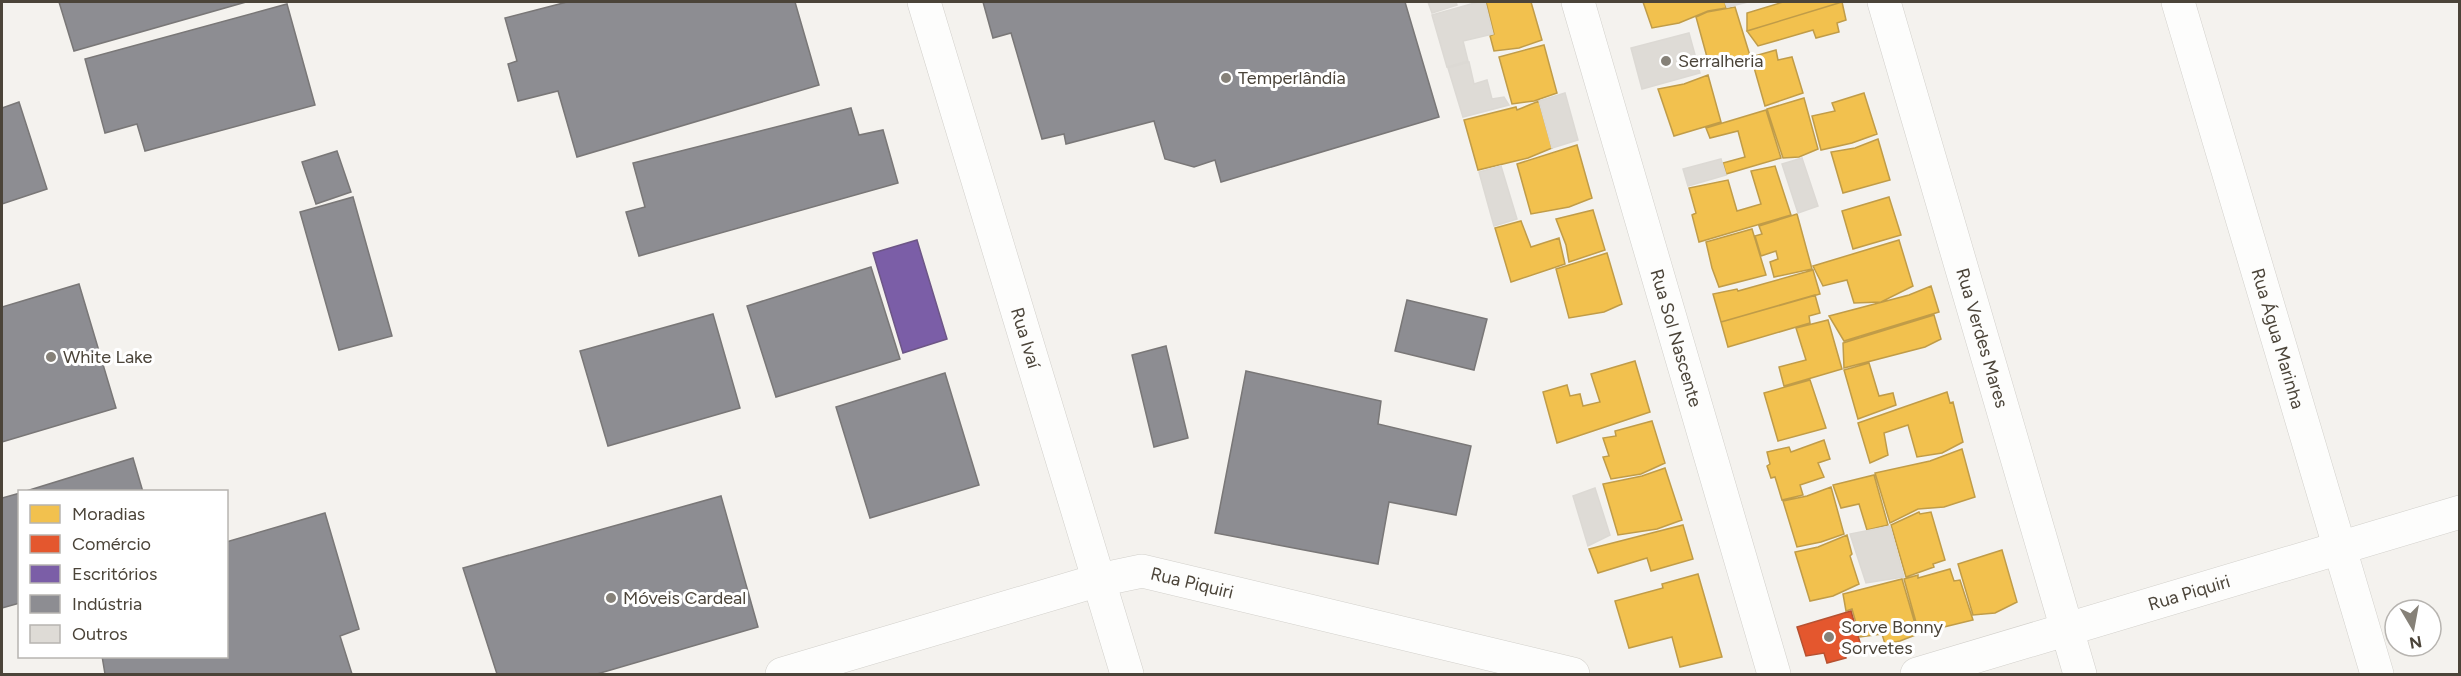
<svg xmlns="http://www.w3.org/2000/svg" width="2461" height="676" font-family="Figtree,sans-serif">
  <style>
    .homes { fill: #f2c14e; stroke: #c09c48; stroke-width: 1.5 }
    .shops { fill: #e4572e; stroke: #b65131; stroke-width: 1.5 }
    .offices { fill: #7b5ea7; stroke: #6d5686; stroke-width: 1.5 }
    .industry { fill: #8d8d92; stroke: #797777; stroke-width: 1.5 }
    .building { fill: #dedbd6; stroke: #dcd9d4; stroke-width: 1.5 }
    .lines { fill: none; stroke-linecap: round; stroke-linejoin: round }
    .minor-casing { stroke: #d2d0cb; stroke-width: 34 }
    .minor { stroke: #fdfdfc; stroke-width: 33 }
    .poi-dot { fill: #868178; stroke: #fff; stroke-width: 2 }
    .labels { text-anchor: middle; dominant-baseline: central; stroke-width: 6; stroke-linejoin: round; paint-order: stroke }
    .poi-label { font-size: 18px; fill: #4b4439; stroke: #fff; text-anchor: start }
    .street-label { font-size: 18px; fill: #4b4439; stroke: #fff }
  </style>
  <rect width="100%" height="100%" fill="#f4f2ee"/>
  <path class="homes" d="M1486 2H1531L1542 40 1519 48 1494 51 1490 36 1494 34Z
    M1643 2H1725L1726 8 1708 11 1679 23 1652 28Z
    M1783 2H1842L1747 31V13Z
    M1842 2 1846 20 1837 23 1839 32 1816 38 1813 30 1758 46 1747 31Z
    M1735 7 1751 59 1710 68 1696 17 1707 12Z
    M1544 45 1557 93 1534 101 1512 104 1499 57Z
    M1776 50 1778 60 1792 57 1803 93 1765 106 1751 57Z
    M1708 75 1721 122 1674 136 1658 89 1684 84Z
    M1864 93 1877 134 1852 143 1821 150 1812 116 1835 111 1832 103Z
    M1804 98 1818 149 1799 157 1783 158 1767 109Z
    M1539 101 1552 148 1528 158 1478 170 1464 120 1516 107 1517 110Z
    M1766 110 1781 158 1726 174 1723 163 1745 157 1738 131 1710 138 1706 128Z
    M1878 139 1890 180 1843 193 1831 152 1855 148Z
    M1577 145 1592 198 1569 207 1531 214 1517 164Z
    M1775 166 1791 215 1699 242 1692 215 1696 213 1689 188 1728 180 1737 211 1761 204 1751 171Z
    M1889 197 1901 235 1853 249 1842 211Z
    M1593 210 1605 250 1569 262 1566 245 1556 219Z
    M1797 214 1812 269 1774 277 1770 262 1778 259 1776 251 1761 256 1755 236 1762 234 1759 226Z
    M1521 221 1531 247 1559 238 1565 264 1511 282 1495 228Z
    M1752 229 1766 275 1719 287 1712 268 1706 242Z
    M1899 240 1913 286 1881 302 1854 303 1847 280 1823 286 1813 266Z
    M1607 253 1622 304 1604 312 1569 318 1556 269Z
    M1813 270 1820 294 1721 322 1713 294 1737 289 1738 291Z
    M1931 286 1939 312 1844 341 1829 316 1909 295Z
    M1815 295 1820 313 1809 316 1810 323 1728 347 1721 322Z
    M1934 315 1941 339 1925 347 1844 368 1843 343Z
    M1828 320 1842 369 1784 386 1779 367 1806 360 1796 328Z
    M1635 361 1650 412 1557 443 1543 392 1567 385 1570 396 1580 394 1583 406 1600 402 1591 374Z
    M1869 363 1879 396 1893 393 1896 405 1858 419 1844 370Z
    M1810 380 1826 428 1778 441 1764 393Z
    M1947 392 1950 403 1953 402 1963 442 1942 453 1917 457 1908 425 1884 433 1888 455 1870 463 1858 423Z
    M1652 421 1665 463 1641 474 1611 479 1603 457 1609 456 1603 438 1616 436 1615 431Z
    M1824 440 1830 459 1818 463 1824 477 1800 485 1803 495 1782 500 1775 477 1771 478 1767 466 1770 464 1767 452 1789 447 1791 452Z
    M1962 449 1975 497 1944 507 1918 509 1890 523 1875 473 1930 461Z
    M1665 468 1682 520 1657 529 1618 535 1603 484 1642 476Z
    M1874 475 1888 525 1867 530 1859 504 1841 508 1833 485Z
    M1831 487 1844 534 1821 542 1797 547 1783 501 1807 496Z
    M1919 512 1920 514 1931 512 1945 560 1933 564 1934 567 1906 577 1891 525Z
    M1683 525 1693 559 1651 571 1647 558 1598 573 1589 549Z
    M1847 535 1852 554 1850 556 1859 584 1833 596 1810 601 1795 552 1818 547Z
    M2002 550 2017 602 1995 613 1973 615 1958 564Z
    M1950 569 1954 581 1960 580 1973 620 1919 633 1904 579 1918 575V578Z
    M1698 574 1722 657 1680 667 1672 637 1629 648 1615 601 1663 588 1662 584Z
    M1902 579 1918 634 1900 641 1885 644 1882 634 1860 637 1852 609 1846 611 1843 594Z"/>
  <path class="shops" d="M1851 611 1861 646 1844 650 1846 658 1827 663 1824 653 1806 656 1797 627Z"/>
  <path class="offices" d="M917 240 947 339 903 353 873 253Z"/>
  <path class="industry" d="M59 2H246L74 51Z
    M567 2H795L819 85 577 157 558 91 518 101 508 64 517 61 505 18Z
    M983 2H1405L1439 117 1221 182 1215 160 1194 167 1165 159 1154 121 1066 144 1064 134 1042 139 1011 33 993 38Z
    M287 4 315 105 145 151 137 124 105 133 85 59Z
    M19 102 47 189 2 204V108Z
    M851 108 859 135 883 130 898 183 639 256 626 212 645 207 633 163Z
    M337 151 351 192 316 204 302 162Z
    M353 197 392 336 339 350 300 212Z
    M871 267 900 359 776 397 747 306Z
    M79 284 116 408 2 442V307Z
    M1407 300 1487 319 1474 370 1395 351Z
    M713 314 740 408 608 446 580 351Z
    M1166 346 1188 438 1154 447 1132 355Z
    M1246 371 1381 401 1378 424 1471 446 1456 515 1389 502 1378 564 1215 533Z
    M945 373 979 485 870 518 836 407Z
    M133 458 143 492H23Z
    M20 493V603L2 608V498Z
    M721 496 758 627 597 674H497L463 568Z
    M325 513 359 629 340 636 352 674H105L102 656H226V620L228 619 226 542Z"/>
  <path class="building" d="M1428 2H1456L1457 5 1432 13Z
    M1478 2H1485L1493 34 1463 41 1468 61 1447 67 1432 15Z
    M1725 2H1748L1727 7Z
    M1689 33 1700 73 1642 89 1631 48Z
    M1469 62 1474 84 1487 80 1492 99 1504 97 1509 105 1463 117 1448 68Z
    M1565 93 1578 140 1552 148 1539 101Z
    M1802 158 1818 206 1798 213 1782 164Z
    M1721 159 1726 175 1688 186 1683 169Z
    M1501 166 1517 219 1494 226 1479 172Z
    M1595 488 1610 535 1588 546 1573 496Z
    M1890 526 1904 577 1866 583 1850 534Z"/>
  <g class="lines">
    <defs>
      <g id="minor">
        <path id="s1" d="M924 2 1127 674"/>
        <path id="s2" d="M1578 2 1774 674"/>
        <path id="s3" d="M1884 2 2080 674"/>
        <path id="s4" d="M2178 2 2377 674"/>
        <path id="s5" d="M782 674 1099 580 1142 571 1573 674"/>
        <path id="s6" d="M1917 674 2460 512"/>
      </g>
    </defs>
    <use href="#minor" class="minor-casing"/>
    <use href="#minor" class="minor"/>
  </g>
  <g class="poi-dot">
    <circle cx="1666" cy="61" r="6"/>
    <circle cx="1226" cy="78" r="6"/>
    <circle cx="51" cy="357" r="6"/>
    <circle cx="611" cy="598" r="6"/>
    <circle cx="1829" cy="637" r="6"/>
  </g>
  <g class="labels">
    <g class="poi-label">
      <text x="1678" y="61">Serralheria</text>
      <text x="1238" y="78">Temperlândia</text>
      <text x="63" y="357">White Lake</text>
      <text x="623" y="598">Móveis Cardeal</text>
      <text x="1841" y="627">Sorve Bonny<tspan x="1841" dy="21">Sorvetes</tspan></text>
    </g>
    <g class="street-label">
      <text stroke="none"><textPath href="#s1" startOffset="351">Rua Ivaí</textPath></text>
      <text stroke="none"><textPath href="#s2" startOffset="350">Rua Sol Nascente</textPath></text>
      <text stroke="none"><textPath href="#s3" startOffset="350">Rua Verdes Mares</textPath></text>
      <text stroke="none"><textPath href="#s4" startOffset="351">Rua Água Marinha</textPath></text>
      <text stroke="none"><textPath href="#s5" startOffset="426">Rua Piquiri</textPath></text>
      <text stroke="none"><textPath href="#s6" startOffset="284">Rua Piquiri</textPath></text>
    </g>
  </g>
  <rect width="2461" height="676" fill="none" stroke="#4b4439" stroke-width="6"/>
  <rect x="18" y="490" width="210" height="168" fill="#ffffff" stroke="#b7b4b0" stroke-width="1.5"/>
  <rect x="30" y="505" width="30" height="18" fill="#f2c14e" stroke="#b7b4b0" stroke-width="1.5"/>
  <text x="72" y="520" font-size="18" fill="#4b4439">Moradias</text>
  <rect x="30" y="535" width="30" height="18" fill="#e4572e" stroke="#b7b4b0" stroke-width="1.5"/>
  <text x="72" y="550" font-size="18" fill="#4b4439">Comércio</text>
  <rect x="30" y="565" width="30" height="18" fill="#7b5ea7" stroke="#b7b4b0" stroke-width="1.5"/>
  <text x="72" y="580" font-size="18" fill="#4b4439">Escritórios</text>
  <rect x="30" y="595" width="30" height="18" fill="#8d8d92" stroke="#b7b4b0" stroke-width="1.5"/>
  <text x="72" y="610" font-size="18" fill="#4b4439">Indústria</text>
  <rect x="30" y="625" width="30" height="18" fill="#dedbd6" stroke="#b7b4b0" stroke-width="1.5"/>
  <text x="72" y="640" font-size="18" fill="#4b4439">Outros</text>
  <g transform="translate(2413 628) rotate(170)"><circle r="28" fill="#ffffff" stroke="#b7b4b0" stroke-width="1.5"/>
  <path d="M0-4.5L10 22L0 15L-10 22Z" fill="#868178"/>
  <text y="-9" font-size="16" font-weight="bold" text-anchor="middle" fill="#4b4439">N</text>
  </g>
</svg>
